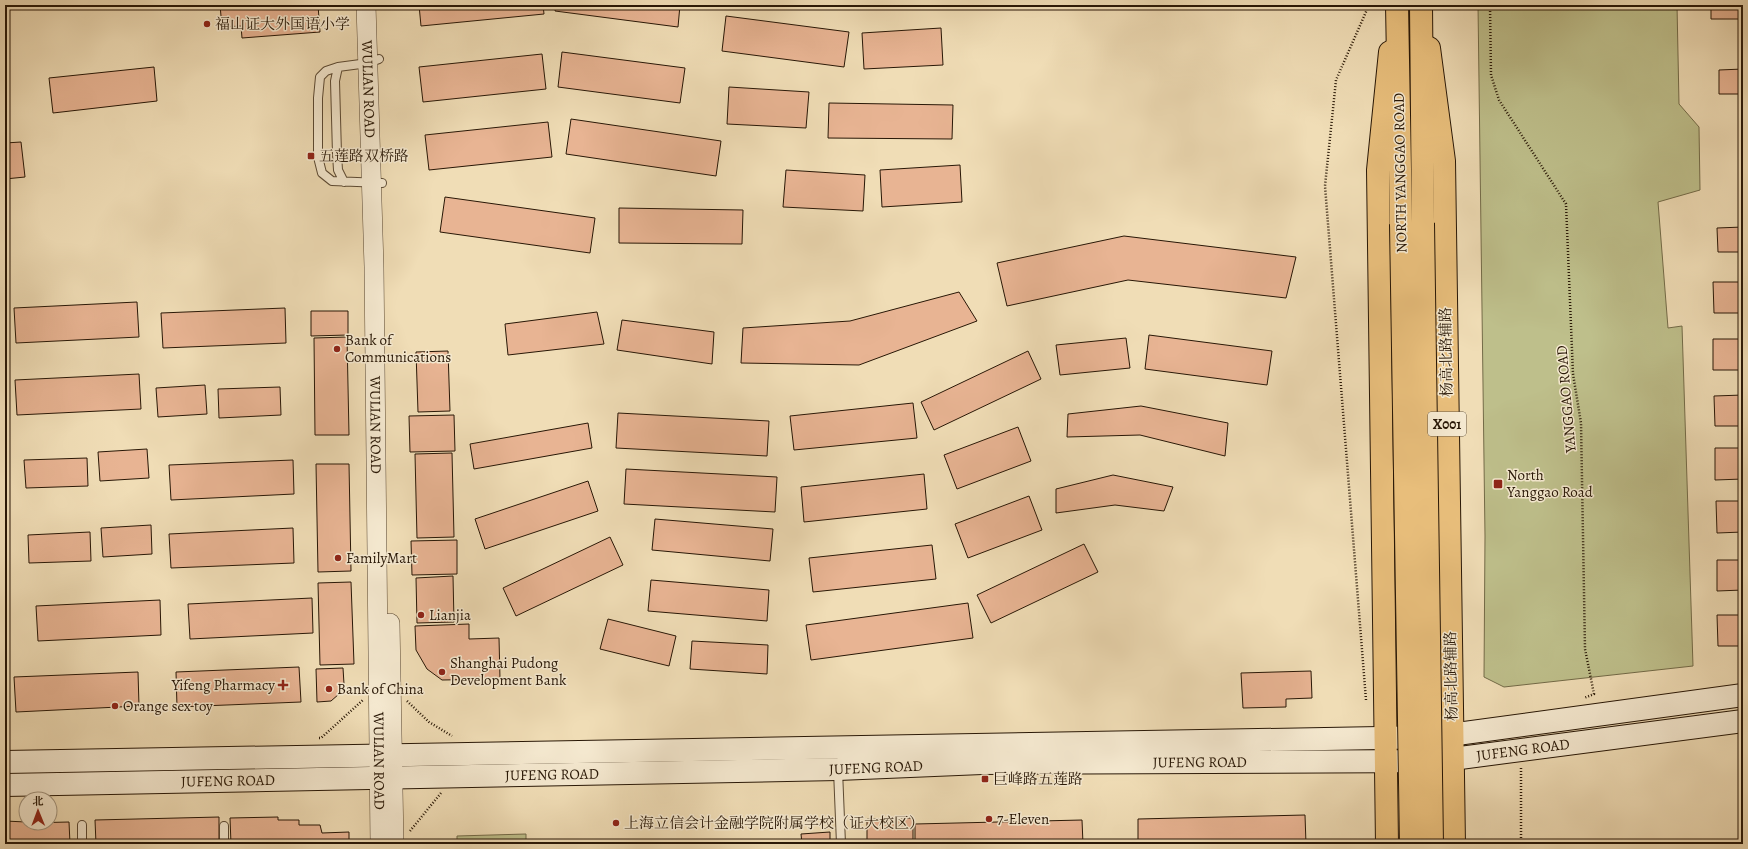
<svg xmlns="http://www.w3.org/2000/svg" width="1748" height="849" font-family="Alegreya,'Noto Serif SC',serif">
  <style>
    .green { fill: #bebf8b; stroke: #736b48 }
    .building { fill: #e8b493; stroke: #281706 }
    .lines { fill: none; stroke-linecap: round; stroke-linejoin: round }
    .service-casing { stroke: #5a4832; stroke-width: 10 }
    .tertiary-casing { stroke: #5a4832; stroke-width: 20 }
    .secondary-casing { stroke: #281706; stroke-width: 24 }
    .primary-casing { stroke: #281706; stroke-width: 24 }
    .trunk-casing { stroke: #281706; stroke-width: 24 }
    .path { stroke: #281706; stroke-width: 2.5; stroke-dasharray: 1 2; stroke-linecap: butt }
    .service { stroke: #f5e9d0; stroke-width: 8 }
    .tertiary { stroke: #f5e9d0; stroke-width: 19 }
    .secondary { stroke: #f5e9d0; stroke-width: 22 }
    .primary { stroke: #e8be7b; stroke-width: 22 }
    .trunk { stroke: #e8be7b; stroke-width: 22 }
    .trunk-bridge-casing { stroke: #281706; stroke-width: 24; stroke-linecap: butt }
    .trunk-bridge { stroke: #e8be7b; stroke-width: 22 }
    .poi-dot { fill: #8f2418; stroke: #f5e9d0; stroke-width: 1.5 }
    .labels { text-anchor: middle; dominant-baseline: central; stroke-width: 3; stroke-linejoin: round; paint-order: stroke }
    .shield { fill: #f5e9d0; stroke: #665643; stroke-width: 1 }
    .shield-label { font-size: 14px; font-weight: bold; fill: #281706 }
    .poi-label { font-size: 15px; fill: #281706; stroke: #f5e9d0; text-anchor: start }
    .street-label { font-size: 15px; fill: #281706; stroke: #f5e9d0 }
  </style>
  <rect width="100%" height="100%" fill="#f0ddb6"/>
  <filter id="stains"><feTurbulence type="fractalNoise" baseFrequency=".005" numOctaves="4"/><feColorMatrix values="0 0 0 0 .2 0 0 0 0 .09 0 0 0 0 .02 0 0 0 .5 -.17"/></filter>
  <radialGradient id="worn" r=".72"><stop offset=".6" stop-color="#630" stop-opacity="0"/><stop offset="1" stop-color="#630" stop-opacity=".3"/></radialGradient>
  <path class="green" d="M1478 5H1677L1679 104 1699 127 1700 190 1658 202 1668 328 1682 326 1693 666 1504 687 1484 677 1485 536Z
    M526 834V844H457V836Z"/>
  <path class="building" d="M220 5H318L320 32 242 38 241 26 222 27Z
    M419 5H543L544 14 421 26Z
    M556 5H680L678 27 555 11Z
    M1711 5H1743V19H1711Z
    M726 16 849 32 844 67 722 51Z
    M941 28 943 65 864 69 862 33Z
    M562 52 685 68 680 103 558 87Z
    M542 54 546 89 423 102 419 67Z
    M154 67 157 101 53 113 49 78Z
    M1743 69V94H1719V70Z
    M729 87 809 92 806 128 727 124Z
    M829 103 953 105 952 139 828 138Z
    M571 119 721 141 716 176 566 154Z
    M548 122 552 157 429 170 425 135Z
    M21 142 25 177 5 179V143Z
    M960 165 962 202 882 207 880 170Z
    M786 170 865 175 863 211 783 207Z
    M445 197 595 218 590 253 440 232Z
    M619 208 743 210 742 244 619 243Z
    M1743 227V252H1718L1717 228Z
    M1124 236 1296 257 1286 298 1128 280 1007 306 997 263Z
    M1713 282H1743V313H1714Z
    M959 292 977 321 859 365 741 363 743 328 850 321Z
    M137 302 139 337 16 343 14 308Z
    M285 308 286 343 163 348 161 313Z
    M311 311H348V335L311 336Z
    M597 312 604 344 508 355 505 324Z
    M622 320 714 332 712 364 617 350Z
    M1149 335 1272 351 1267 385 1145 369Z
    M347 337 349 435H315L314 338Z
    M1126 338 1130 368 1060 375 1056 345Z
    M1713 339H1743V370H1713Z
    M448 351 450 411 418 412 416 352Z
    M1028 351 1041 379 934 430 921 402Z
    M139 374 141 409 17 415 15 380Z
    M205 385 207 414 158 417 156 388Z
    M280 387 281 415 219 418 218 389Z
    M1743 395V426H1715L1714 396Z
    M913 403 917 438 794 450 790 416Z
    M1141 406 1228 423 1225 456 1140 435 1067 437 1068 414Z
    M618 413 769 421 767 456 616 448Z
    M454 415 455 451 410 452 409 416Z
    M588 423 592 448 474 469 470 444Z
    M1018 427 1031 461 957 489 944 455Z
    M1715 448H1743V479L1715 480Z
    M147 449 149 478 100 481 98 452Z
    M452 453 454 537 417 538 415 454Z
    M87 458 88 486 26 488 24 460Z
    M293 460 294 494 171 500 169 465Z
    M316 464H349L351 571 318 572Z
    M626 469 777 477 775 512 624 504Z
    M924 474 927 509 804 522 801 487Z
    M1113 475 1173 487 1164 511 1115 505 1056 513V489Z
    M588 481 598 511 485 549 475 519Z
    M1029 496 1042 530 968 558 955 524Z
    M1716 501H1743V532L1717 533Z
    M655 519 773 529 770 561 652 550Z
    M151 525 152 554 103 557 101 528Z
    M293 528 294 563 171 568 169 534Z
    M90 532 91 561 29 563 28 535Z
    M610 537 623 565 516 616 503 588Z
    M457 540V574L412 575 411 541Z
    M1084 544 1098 572 991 623 977 595Z
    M932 545 936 579 813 592 809 558Z
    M1717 560H1743V590L1717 591Z
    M453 576 454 622 417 623 416 578Z
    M651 580 769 590 767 621 648 611Z
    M351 582 354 664 320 665 318 583Z
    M312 598 313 633 190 639 188 604Z
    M160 600 161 635 38 641 36 606Z
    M968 603 973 638 811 660 806 625Z
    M1717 615H1743V646H1718Z
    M608 619 676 636 669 666 600 649Z
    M469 624V639L499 638 500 679 442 680 427 669 416 650 415 626Z
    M692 641 768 645 767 674 690 669Z
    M299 667 301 702 177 707 176 672Z
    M343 668 344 684 339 694 331 701 317 702 316 669Z
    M1311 671 1312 698 1286 699V707L1243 708 1241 673Z
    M138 672 139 706 16 712 14 677Z
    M1305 815 1306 844H1138V819Z
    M219 817V844H96L95 820Z
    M278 817V820H299V825H320L322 833 349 832V844H231L230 818Z
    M913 818V844H867V819Z
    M1082 820 1083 844H915V824Z
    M5 821 26 822V823L69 822 70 844H5Z
    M830 832V844H802L801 834Z"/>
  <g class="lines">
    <defs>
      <path id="service" d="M379 59 368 63 338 67 326 71 320 77 318 98V157L322 173 332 181 382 183
        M338 67 335 81 337 154 338 170 344 182
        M838 770 841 844
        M82 825V844
        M224 826V844"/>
      <g id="tertiary">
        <path id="s1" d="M366 5 374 267 380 844"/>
        <path d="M390 623 394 844"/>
      </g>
      <g id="secondary">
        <path d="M5 762 1435 737 1743 695"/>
        <path id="s2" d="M5 785 838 769 982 763 1437 761 1743 721"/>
      </g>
      <path id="primary" d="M1429 48 1444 161 1454 844
        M1387 844 1378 170 1390 52"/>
      <path id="trunk" d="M1397 5 1401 224
        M1421 5 1423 223"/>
    </defs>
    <use href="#service" class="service-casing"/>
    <use href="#tertiary" class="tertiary-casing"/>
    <use href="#secondary" class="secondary-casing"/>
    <use href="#primary" class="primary-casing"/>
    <use href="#trunk" class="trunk-casing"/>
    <path class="path" d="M1490 5 1491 75 1499 100 1566 204 1573 374 1581 423 1585 649 1594 694 1584 698
      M1366 700 1325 186 1336 80 1369 5
      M407 701 429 722 452 736
      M319 738H321L363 700
      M410 831 441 793
      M1521 844V767"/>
    <use href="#service" class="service"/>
    <use href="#tertiary" class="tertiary"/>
    <use href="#secondary" class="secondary"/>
    <use href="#primary" class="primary"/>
    <use href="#trunk" class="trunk"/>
    <defs>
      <path id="trunk-bridge" d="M1423 223 1432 844
        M1401 224 1411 844"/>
    </defs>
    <use href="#trunk-bridge" class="trunk-bridge-casing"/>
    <use href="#trunk-bridge" class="trunk-bridge"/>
  </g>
  <g class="poi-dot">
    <circle cx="207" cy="24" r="4"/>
    <rect x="307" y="152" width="8" height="8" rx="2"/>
    <circle cx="337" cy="349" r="4"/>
    <rect x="1493" y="479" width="10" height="10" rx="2"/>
    <circle cx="338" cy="558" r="4"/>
    <circle cx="421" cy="615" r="4"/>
    <circle cx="442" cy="672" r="4"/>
    <path d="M281 679h4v4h4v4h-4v4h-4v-4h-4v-4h4z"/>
    <circle cx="329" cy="689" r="4"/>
    <circle cx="115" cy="706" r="4"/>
    <rect x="981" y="775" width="8" height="8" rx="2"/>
    <circle cx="989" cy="819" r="4"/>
    <circle cx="616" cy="823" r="4"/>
  </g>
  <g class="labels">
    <rect class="shield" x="1428" y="412" width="38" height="24" rx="3"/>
    <g class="shield-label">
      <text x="1447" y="424">X001</text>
    </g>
    <g class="poi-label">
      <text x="215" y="24">福山证大外国语小学</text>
      <text x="319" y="156">五莲路双桥路</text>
      <text x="345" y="340">Bank of<tspan x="345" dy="17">Communications</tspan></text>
      <text x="1507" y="475">North<tspan x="1507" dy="17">Yanggao Road</tspan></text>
      <text x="346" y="558">FamilyMart</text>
      <text x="429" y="615">Lianjia</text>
      <text x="450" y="663">Shanghai Pudong<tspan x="450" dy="17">Development Bank</tspan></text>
      <text x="275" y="685" text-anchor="end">Yifeng Pharmacy</text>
      <text x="337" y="689">Bank of China</text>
      <text x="123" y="706">Orange sex toy</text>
      <text x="993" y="779">巨峰路五莲路</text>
      <text x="997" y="819">7-Eleven</text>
      <text x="624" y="823">上海立信会计金融学院附属学校（证大校区）</text>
    </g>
    <g class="street-label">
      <text stroke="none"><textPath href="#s1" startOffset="84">WULIAN ROAD</textPath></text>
      <text transform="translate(1400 173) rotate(-91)">NORTH YANGGAO ROAD</text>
      <text transform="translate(1446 352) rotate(-91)">杨高北路辅路</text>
      <text transform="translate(1566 399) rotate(-95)">YANGGAO ROAD</text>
      <text stroke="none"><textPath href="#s1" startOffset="420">WULIAN ROAD</textPath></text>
      <text transform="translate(1451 676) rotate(-91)">杨高北路辅路</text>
      <text stroke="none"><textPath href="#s2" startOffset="1519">JUFENG ROAD</textPath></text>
      <text stroke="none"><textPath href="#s1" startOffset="756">WULIAN ROAD</textPath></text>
      <text stroke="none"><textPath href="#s2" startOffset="1195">JUFENG ROAD</textPath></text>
      <text stroke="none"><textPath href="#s2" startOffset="871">JUFENG ROAD</textPath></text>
      <text stroke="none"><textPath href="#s2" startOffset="547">JUFENG ROAD</textPath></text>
      <text stroke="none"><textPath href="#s2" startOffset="223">JUFENG ROAD</textPath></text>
    </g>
  </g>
  <rect width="1748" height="849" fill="none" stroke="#f0ddb6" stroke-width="20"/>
  <rect x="6" y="6" width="1736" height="837" fill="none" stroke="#281706" stroke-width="2"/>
  <rect x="10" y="10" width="1728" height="829" fill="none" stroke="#281706"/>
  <g transform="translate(38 811) rotate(359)"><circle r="19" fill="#f5e9d0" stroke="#a3957f"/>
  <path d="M0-3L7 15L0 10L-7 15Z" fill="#8f2418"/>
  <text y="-6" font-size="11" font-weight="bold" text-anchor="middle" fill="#281706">北</text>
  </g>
  <rect width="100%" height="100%" filter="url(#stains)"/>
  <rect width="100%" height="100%" fill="url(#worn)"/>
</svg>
